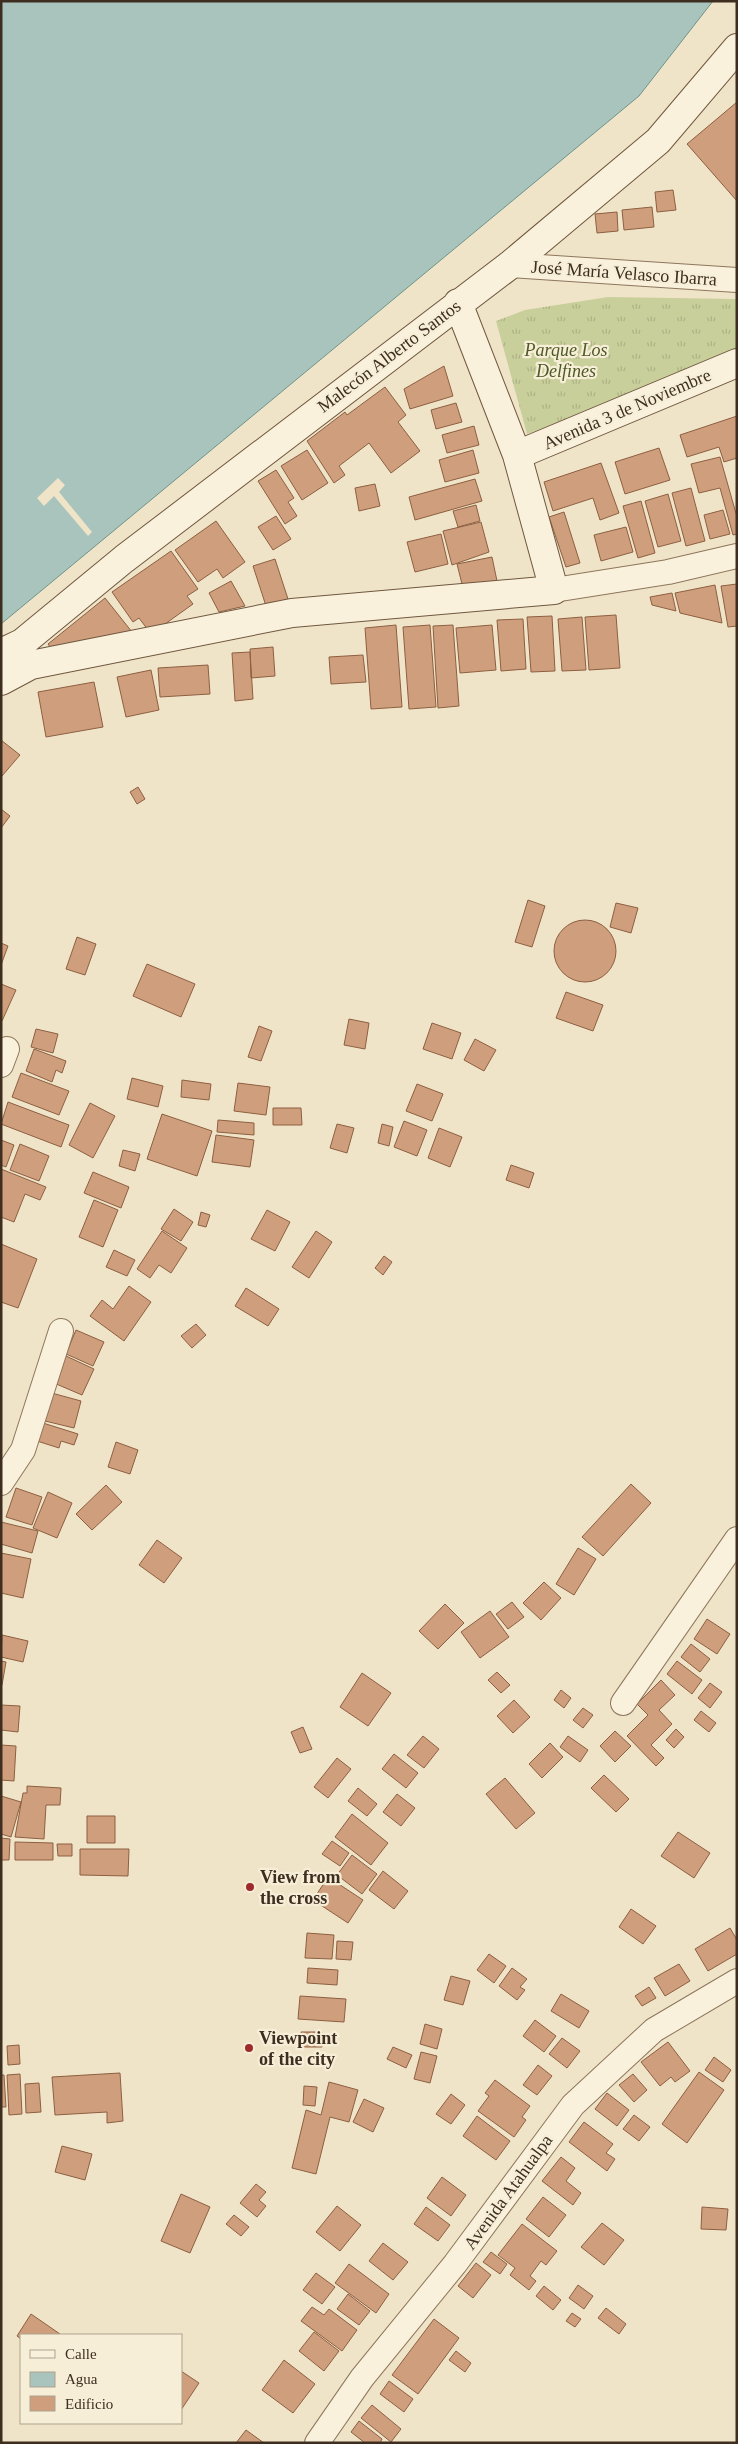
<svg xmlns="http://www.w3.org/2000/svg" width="738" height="2444" font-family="'Times New Roman',serif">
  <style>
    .grass { fill: url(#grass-tufts) }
    .water { fill: #a9c4bc; stroke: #6f938a }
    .pier { fill: #f0e4c8 }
    .building { fill: #cf9f7d; stroke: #8d5f41 }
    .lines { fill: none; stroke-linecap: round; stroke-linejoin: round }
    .street-casing { stroke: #8d765c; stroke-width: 26 }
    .secondary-casing { stroke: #6f573f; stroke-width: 30 }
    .street { stroke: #faf1dc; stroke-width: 24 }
    .secondary { stroke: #faf1dc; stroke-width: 28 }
    .poi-dot { fill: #9e2a2b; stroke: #f7eed8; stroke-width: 2 }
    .labels { text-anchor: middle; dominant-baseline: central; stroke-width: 4.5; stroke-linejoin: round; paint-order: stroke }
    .street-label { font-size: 18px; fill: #3d2e20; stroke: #f7eed8 }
    .park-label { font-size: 18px; font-style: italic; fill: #4d5a26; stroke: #f7eed8 }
    .poi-label { font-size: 18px; font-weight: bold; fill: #3d2e20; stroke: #f7eed8; text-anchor: start }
  </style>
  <defs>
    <pattern id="grass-tufts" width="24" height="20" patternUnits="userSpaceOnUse" patternTransform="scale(1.25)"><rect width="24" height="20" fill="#c9cf9b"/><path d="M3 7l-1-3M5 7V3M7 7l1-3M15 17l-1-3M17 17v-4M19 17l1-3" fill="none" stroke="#aeb285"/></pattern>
  </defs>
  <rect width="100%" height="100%" fill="#f0e4c8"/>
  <path class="grass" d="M608 297 737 299V351L605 406 527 434 496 321 525 310Z"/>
  <path class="water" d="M1 1H713L639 96 1 624Z"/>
  <path class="pier" d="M58 478 65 485 59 492 92 532 88 536 54 496 44 506 37 498Z"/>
  <path class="building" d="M737 102V201L687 144Z
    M673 190 676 210 657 212 655 192Z
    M652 207 654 227 624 230 622 210Z
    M617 212 618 231 597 233 595 214Z
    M444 366 453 396 410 409 404 389Z
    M385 387 406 415 398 422 420 451 391 473 369 443 339 466 345 475 334 483 307 441 345 412 347 415Z
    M456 403 462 422 436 429 431 410Z
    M737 416V458L724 462 719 447 687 457 680 435Z
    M474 426 479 445 447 453 442 435Z
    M659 448 670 480 625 494 615 462Z
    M307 450 328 483 302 500 281 466Z
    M473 450 479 473 445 482 439 460Z
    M720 457 737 517V534L733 535 720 488 699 493 691 464Z
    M601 463 619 513 600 520 593 498 553 511 544 482Z
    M276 470 294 498 288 502 297 516 285 524 258 481Z
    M475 479 482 501 415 520 409 497Z
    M375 484 380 506 359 511 355 488Z
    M691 488 705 541 686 546 672 493Z
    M668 494 681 541 658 547 645 501Z
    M641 501 655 553 638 558 623 506Z
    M476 505 480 521 458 527 453 511Z
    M723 510 730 534 710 539 704 515Z
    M564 512 580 563 566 567 549 517Z
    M276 516 291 539 273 550 258 527Z
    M216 521 245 562 223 578 217 569 198 582 175 550Z
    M481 522 489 552 452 565 443 531Z
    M626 527 633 552 601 561 594 535Z
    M441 534 448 564 415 572 407 542Z
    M171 551 198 589 187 596 193 604 151 634 139 618 133 622 112 592Z
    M492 557 497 581 463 588 457 564Z
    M275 559 288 599 266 606 253 566Z
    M231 581 245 606 219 612 209 593Z
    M737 584V626L728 627 721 586Z
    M715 585 722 623 680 613 675 593Z
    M672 593 676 611 652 605 650 597Z
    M105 598 136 637 53 651 48 644Z
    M616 615 620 668 589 670 585 617Z
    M552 616 555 671 531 672 527 617Z
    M582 617 586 670 562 671 558 619Z
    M523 619 526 669 501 671 497 620Z
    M396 625 402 707 371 709 365 628Z
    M430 625 436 707 409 709 403 627Z
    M453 625 459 706 438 708 433 626Z
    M492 625 496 670 460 673 456 628Z
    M273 647 275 676 251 678 250 649Z
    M250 652 253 699 235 701 232 653Z
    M363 655 366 682 331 684 329 657Z
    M208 665 210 694 160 697 158 668Z
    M151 670 159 710 126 717 117 677Z
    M94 682 103 727 46 737 38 692Z
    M1 740 20 755 2 776 1 775Z
    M138 787 145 799 137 804 130 792Z
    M1 809 10 816 1 828Z
    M528 900 545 906 532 947 515 942Z
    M616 903 638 908 631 933 610 927Z
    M554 951a31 31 0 1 1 62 0a31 31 0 1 1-62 0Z
    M77 937 96 944 85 975 66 969Z
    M1 943 8 946 1 965Z
    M147 964 195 984 181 1017 133 996Z
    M1 984 16 990 2 1021 1 1020Z
    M566 992 603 1005 593 1031 556 1018Z
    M349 1019 369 1023 365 1049 344 1045Z
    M432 1023 461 1033 452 1059 423 1049Z
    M259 1026 272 1031 261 1061 248 1057Z
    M36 1029 58 1034 53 1053 31 1047Z
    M475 1039 496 1050 484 1071 464 1060Z
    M34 1049 66 1061 62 1073 56 1070 52 1082 26 1071Z
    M21 1073 69 1091 59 1115 12 1097Z
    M132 1078 163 1086 158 1107 127 1099Z
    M182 1080 211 1084 209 1100 181 1097Z
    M238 1083 270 1087 266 1115 234 1111Z
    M417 1084 443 1094 432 1121 406 1111Z
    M8 1102 69 1125 61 1147 1 1124Z
    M90 1103 115 1116 93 1158 69 1145Z
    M273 1108H301L302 1125H273Z
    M162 1114 212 1131 197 1176 147 1159Z
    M218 1120 254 1123V1135L217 1132Z
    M404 1121 427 1130 417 1156 394 1147Z
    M337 1124 354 1128 347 1153 330 1148Z
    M382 1124 393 1127 389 1146 378 1143Z
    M439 1128 462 1137 450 1167 428 1158Z
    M216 1135 254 1140 250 1167 212 1162Z
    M1 1140 14 1145 6 1167 1 1165Z
    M20 1144 49 1156 39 1181 10 1170Z
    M123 1150 140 1154 135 1171 119 1166Z
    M511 1165 534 1173 529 1188 506 1180Z
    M1 1169 46 1187 40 1200 25 1194 14 1222 1 1217Z
    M93 1172 129 1187 121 1208 84 1193Z
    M94 1200 118 1210 103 1247 79 1237Z
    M174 1209 193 1222 181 1241 161 1229Z
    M267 1210 290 1222 275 1251 251 1239Z
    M201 1212 210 1215 206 1227 198 1225Z
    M162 1231 187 1248 171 1273 159 1265 150 1278 137 1269Z
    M316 1231 332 1242 309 1278 292 1267Z
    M1 1244 37 1259 18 1308 1 1302Z
    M114 1250 135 1260 127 1276 106 1267Z
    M384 1256 392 1262 383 1275 375 1268Z
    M129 1286 151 1302 124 1341 90 1316 102 1300 113 1309Z
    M246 1288 279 1309 268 1326 235 1306Z
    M196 1324 206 1335 192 1348 181 1336Z
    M76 1330 104 1342 93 1366 66 1354Z
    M66 1356 94 1369 82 1395 54 1383Z
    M48 1392 81 1401 74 1428 41 1420Z
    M43 1423 78 1434 74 1445 61 1441 59 1448 37 1441Z
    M116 1442 138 1450 130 1474 108 1467Z
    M631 1484 651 1503 603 1556 582 1537Z
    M106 1485 122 1502 92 1530 76 1514Z
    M16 1488 42 1497 32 1525 6 1517Z
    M48 1492 72 1503 57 1538 33 1528Z
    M1 1522 38 1531 32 1553 1 1544Z
    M157 1540 182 1558 164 1583 139 1565Z
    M578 1548 596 1559 574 1595 556 1584Z
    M1 1553 31 1559 23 1598 1 1593Z
    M544 1582 561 1598 541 1620 523 1603Z
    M512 1602 524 1617 508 1629 496 1614Z
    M445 1604 464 1623 438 1649 419 1631Z
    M490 1611 509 1637 480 1658 461 1632Z
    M707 1619 730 1634 717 1654 694 1639Z
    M2 1635 28 1641 23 1662 1 1657Z
    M691 1644 710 1659 700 1672 681 1657Z
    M1 1661 6 1662 2 1685H1Z
    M677 1661 702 1680 692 1694 667 1674Z
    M497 1672 510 1685 501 1693 488 1680Z
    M362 1673 391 1693 368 1726 340 1707Z
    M661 1680 675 1695 659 1710 672 1724 651 1745 664 1758 656 1766 627 1736 648 1715 637 1704Z
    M710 1683 722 1692 710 1708 698 1698Z
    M561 1690 571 1698 564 1708 554 1700Z
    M514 1700 530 1717 513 1733 497 1716Z
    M1 1705 20 1706 18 1732 1 1730Z
    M583 1708 593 1715 583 1728 573 1720Z
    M701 1711 716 1723 709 1732 694 1720Z
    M303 1727 312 1749 300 1753 291 1732Z
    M676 1729 684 1737 674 1748 666 1740Z
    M615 1731 631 1746 615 1762 600 1746Z
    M423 1736 439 1749 424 1768 407 1755Z
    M568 1736 588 1750 580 1762 560 1747Z
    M550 1743 563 1757 542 1778 529 1764Z
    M1 1745 16 1746 14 1781 1 1780Z
    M394 1754 418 1773 406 1788 382 1769Z
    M337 1758 351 1769 328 1798 314 1787Z
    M604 1775 629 1799 616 1812 591 1788Z
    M505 1778 535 1813 516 1829 486 1794Z
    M27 1786 61 1788 60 1805H46L44 1839 15 1837 23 1793H27Z
    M358 1788 377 1804 367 1816 348 1801Z
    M397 1794 415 1808 401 1826 383 1812Z
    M1 1796 21 1802 11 1837 1 1834Z
    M352 1814 388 1843 371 1865 335 1837Z
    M87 1816H115V1843H87Z
    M678 1832 710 1853 694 1878 661 1856Z
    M1 1838 10 1839 9 1860H1Z
    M332 1841 349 1853 340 1866 322 1854Z
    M15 1842 53 1843V1860H15Z
    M57 1844H72V1856H58Z
    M80 1849H129L128 1876 80 1875Z
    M352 1855 377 1874 362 1894 337 1875Z
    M383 1871 408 1891 394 1909 369 1890Z
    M328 1877 363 1900 348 1923 313 1900Z
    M631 1909 656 1926 643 1944 619 1927Z
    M730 1928 737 1940V1954L708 1971 695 1949Z
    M307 1933 334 1935 332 1959 305 1958Z
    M337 1941 353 1942 351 1960 336 1959Z
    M489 1954 506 1966 494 1983 477 1970Z
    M679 1964 690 1981 665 1996 654 1978Z
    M308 1968 338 1970 337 1985 307 1983Z
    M512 1968 527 1979 520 1987 525 1990 517 2000 499 1986Z
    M451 1976 470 1981 463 2005 444 2000Z
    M649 1987 656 1998 642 2006 635 1996Z
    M561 1994 589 2011 579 2028 551 2011Z
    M300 1996 346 1999 344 2022 298 2019Z
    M535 2020 556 2036 544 2052 523 2036Z
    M425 2024 442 2029 437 2049 420 2044Z
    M301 2032H322V2047H301Z
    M562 2038 580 2051 567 2068 549 2054Z
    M668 2042 690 2071 675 2082 671 2077 660 2086 641 2062Z
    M19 2045 20 2064 8 2065 7 2046Z
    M393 2047 412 2055 406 2068 387 2059Z
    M421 2052 437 2056 430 2083 414 2079Z
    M714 2057 731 2070 723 2082 705 2070Z
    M538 2065 552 2076 537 2095 523 2085Z
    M699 2072 724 2090 687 2143 662 2124Z
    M120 2073 123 2121 107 2123V2112L55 2115 52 2077Z
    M20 2074 22 2114 9 2115 7 2075Z
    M633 2074 647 2090 634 2102 619 2085Z
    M1 2075H4L6 2107H1Z
    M495 2080 530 2106 522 2117 526 2120 514 2137 478 2111 489 2096 485 2093Z
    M329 2082 358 2090 349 2122 330 2117 316 2174 292 2168 306 2110 321 2115Z
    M39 2083 41 2112 26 2113 25 2084Z
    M304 2086 317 2087 315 2106 303 2105Z
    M607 2093 629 2110 617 2126 595 2109Z
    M451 2094 465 2105 451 2124 436 2114Z
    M364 2099 384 2108 373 2132 353 2122Z
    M634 2115 650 2127 639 2141 623 2129Z
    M477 2116 510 2141 496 2160 463 2136Z
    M584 2122 613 2144 606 2153 615 2159 607 2171 569 2142Z
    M62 2146 92 2154 85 2180 55 2172Z
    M561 2157 575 2168 566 2181 581 2193 573 2205 542 2181Z
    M442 2177 466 2195 451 2216 427 2198Z
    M256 2184 266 2192 259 2200 266 2206 257 2217 240 2203Z
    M181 2194 210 2207 190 2253 161 2241Z
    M543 2197 566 2215 549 2237 526 2219Z
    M337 2206 361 2225 340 2251 316 2232Z
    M426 2207 450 2225 438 2241 414 2224Z
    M702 2207 728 2209 726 2230 701 2229Z
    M234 2215 249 2227 241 2236 226 2224Z
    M602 2223 624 2240 604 2265 581 2247Z
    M522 2224 557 2251 546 2265 541 2261 530 2276 536 2281 529 2290 510 2275 515 2268 498 2255Z
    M383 2243 408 2262 393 2280 369 2261Z
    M491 2252 507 2264 500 2274 483 2262Z
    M476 2263 491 2275 473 2298 458 2286Z
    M349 2264 389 2294 376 2313 335 2283Z
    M316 2273 335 2287 322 2304 303 2290Z
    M578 2285 593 2296 584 2309 569 2298Z
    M544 2286 561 2300 553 2310 536 2296Z
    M348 2294 370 2311 359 2325 337 2309Z
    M312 2307 324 2315 329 2309 357 2330 342 2351 301 2321Z
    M606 2308 626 2324 619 2334 598 2318Z
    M572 2313 581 2319 575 2327 566 2321Z
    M31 2314 60 2334 59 2335H21V2339L17 2336Z
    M434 2319 459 2338 418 2394 392 2375Z
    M314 2332 339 2351 324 2371 299 2351Z
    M456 2351 471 2363 465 2372 449 2360Z
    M284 2360 315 2384 293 2413 262 2390Z
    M181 2371 199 2383 181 2410Z
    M389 2381 413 2399 404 2412 380 2394Z
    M372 2405 401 2429 391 2442 361 2418Z
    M359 2421 382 2439 380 2443H365L351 2432Z
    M246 2430 264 2443H236Z"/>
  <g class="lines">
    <defs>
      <path id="street" d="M510 265 737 280
        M554 590 668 572 737 556
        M1 1065 7 1049
        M1 1483 23 1450 61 1331
        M623 1703 737 1539
        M317 2443 362 2378 455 2264 573 2105 654 2030 737 1981"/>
      <path id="secondary" d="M517 455 737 363
        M1 653 22 643 124 559 510 265 658 141 737 48
        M1 681 31 665 292 613 554 590 517 455 458 303"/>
    </defs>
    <use href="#street" class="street-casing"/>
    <use href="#secondary" class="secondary-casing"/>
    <use href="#street" class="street"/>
    <use href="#secondary" class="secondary"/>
  </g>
  <g class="poi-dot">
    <circle cx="250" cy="1887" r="5"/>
    <circle cx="249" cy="2048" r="5"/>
  </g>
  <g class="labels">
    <g class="street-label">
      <text transform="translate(624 273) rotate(4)">José María Velasco Ibarra</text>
      <text transform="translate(389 356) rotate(-37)">Malecón Alberto Santos</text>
      <text transform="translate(627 409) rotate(-23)">Avenida 3 de Noviembre</text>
      <text transform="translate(508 2192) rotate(-54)">Avenida Atahualpa</text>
    </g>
    <g class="park-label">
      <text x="566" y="350">Parque Los<tspan x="566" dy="21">Delfines</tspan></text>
    </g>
    <g class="poi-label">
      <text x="260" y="1877">View from<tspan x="260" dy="21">the cross</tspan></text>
      <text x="259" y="2038">Viewpoint<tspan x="259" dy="21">of the city</tspan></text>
    </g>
  </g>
  <rect width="738" height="2444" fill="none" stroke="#3d2e20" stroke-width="5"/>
  <rect x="20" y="2334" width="162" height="90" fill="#f7eed8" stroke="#ada18e"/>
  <rect x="30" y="2350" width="25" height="8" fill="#faf1dc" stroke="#ada18e"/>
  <text x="65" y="2359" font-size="15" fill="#3d2e20">Calle</text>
  <rect x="30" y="2372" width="25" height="15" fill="#a9c4bc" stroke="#ada18e"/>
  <text x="65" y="2384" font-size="15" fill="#3d2e20">Agua</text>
  <rect x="30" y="2396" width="25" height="15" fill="#cf9f7d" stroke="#ada18e"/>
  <text x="65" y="2409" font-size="15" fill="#3d2e20">Edificio</text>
</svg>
